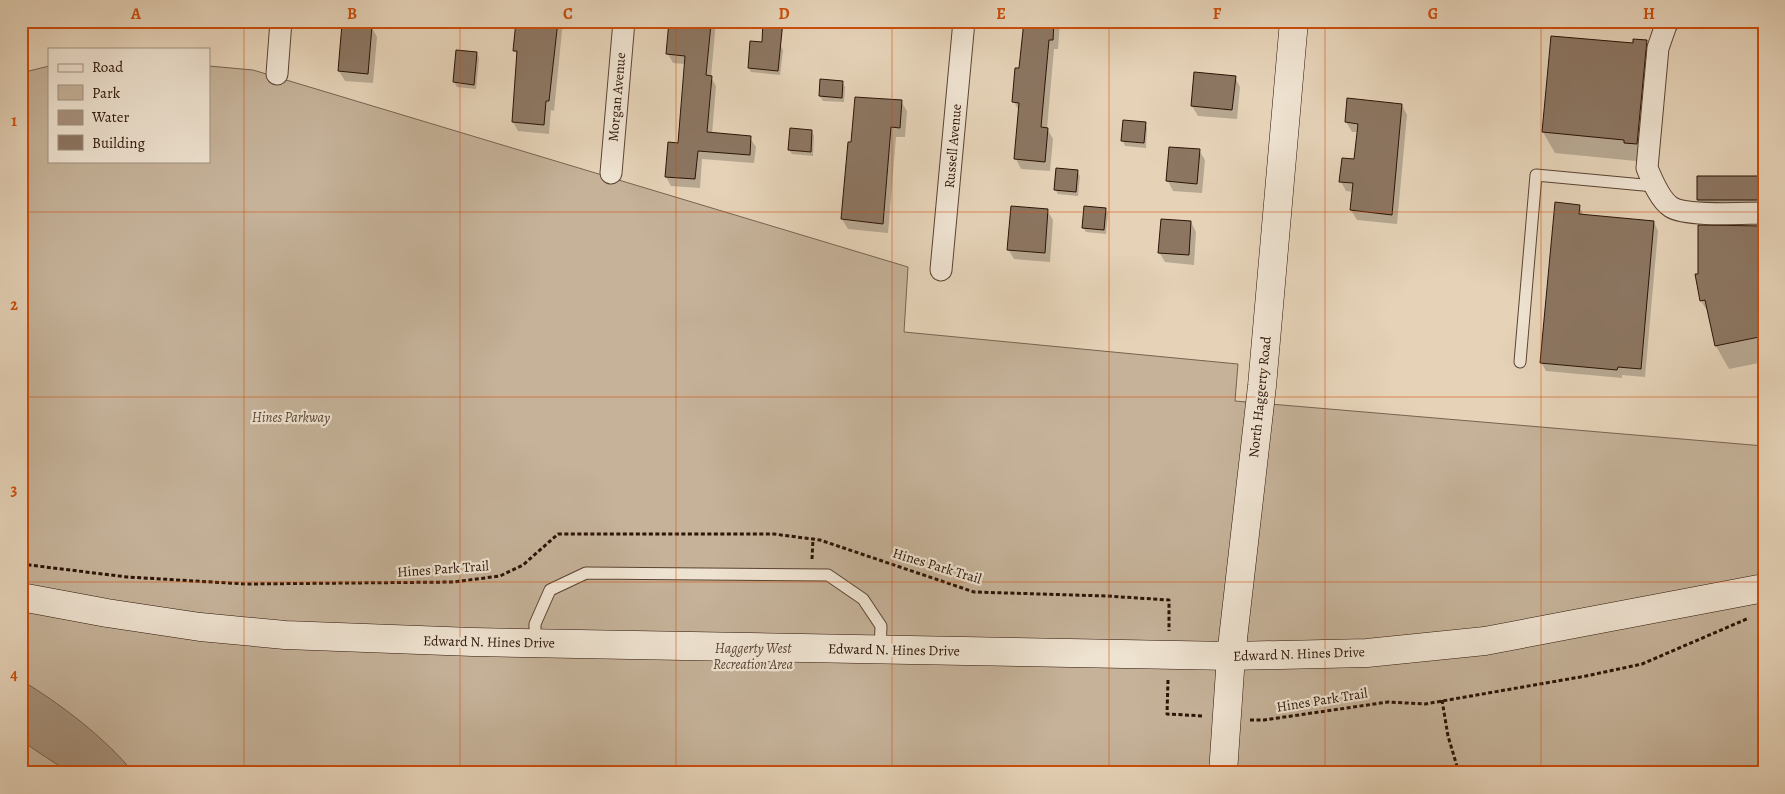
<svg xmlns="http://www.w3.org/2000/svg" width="1785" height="794" font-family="Alegreya,serif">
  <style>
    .green { fill: #c5b299; stroke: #786250 }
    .water { fill: #a6917b; stroke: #755f4c }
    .shadow { fill: #0003 }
    .building { fill: #8c7662; stroke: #2b1306 }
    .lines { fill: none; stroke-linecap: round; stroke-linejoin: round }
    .lane-casing { stroke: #5a4332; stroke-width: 13 }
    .street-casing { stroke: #5a4332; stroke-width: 23 }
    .secondary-casing { stroke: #2b1306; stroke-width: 29 }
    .path { stroke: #2b1306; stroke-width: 3; stroke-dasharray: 4 2.5; stroke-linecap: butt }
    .lane { stroke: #eee2d0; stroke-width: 11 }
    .street { stroke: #eee2d0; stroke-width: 21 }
    .secondary { stroke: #eee2d0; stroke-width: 28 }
    .grid { fill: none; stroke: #cc4e0b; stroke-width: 1; stroke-opacity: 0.55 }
    .labels { text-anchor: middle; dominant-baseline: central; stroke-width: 4.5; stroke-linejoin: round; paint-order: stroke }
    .street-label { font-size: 14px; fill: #2b1306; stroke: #eee2d0 }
    .park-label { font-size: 14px; font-style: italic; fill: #594332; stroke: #eee2d0 }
    .neatline { fill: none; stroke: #cc4e0b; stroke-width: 2 }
    .grid-label { font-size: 16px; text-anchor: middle; font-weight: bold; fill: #cc4e0b }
  </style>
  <rect width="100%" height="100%" fill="#e5d2b7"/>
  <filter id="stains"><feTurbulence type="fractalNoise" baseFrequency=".004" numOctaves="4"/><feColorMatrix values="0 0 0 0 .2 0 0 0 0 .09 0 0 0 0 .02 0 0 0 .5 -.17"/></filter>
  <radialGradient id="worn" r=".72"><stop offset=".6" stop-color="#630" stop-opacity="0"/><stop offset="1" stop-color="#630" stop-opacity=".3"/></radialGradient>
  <path class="green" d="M49 66V161H209V66L253 70 908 267 904 332 1238 364 1235 401 1764 446V773H21V73Z"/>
  <path class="water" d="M21 680C62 705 103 736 134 773H70L32 748 21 739Z"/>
  <path class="shadow" d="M418 21H446V27L421 26Z
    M517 21H563L554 111 551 110 549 134 518 131 513 122 518 57 515 51Z
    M682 21H716L711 77 716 86 712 134 750 138 756 147 754 163 702 159 700 188 671 186 666 177 679 145 685 64 673 63 668 54Z
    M825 21H848V27L827 25Z
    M866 21H909L908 29 868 26Z
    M1025 21H1060L1058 49H1054L1047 128 1053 139 1050 171 1021 169 1016 159 1020 112 1014 102 1021 70Z
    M372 28 377 37 373 83 345 81 339 71Z
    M1647 42 1659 63 1638 164 1636 161 1555 153 1543 132 1634 45Z
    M780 45 783 50 780 75 751 72 749 68Z
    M457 51 477 53 479 58 476 89 457 87 454 82Z
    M1235 77 1240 87 1237 119 1198 116 1192 106Z
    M821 80 842 82 845 87 844 102 823 101 820 96Z
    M901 101 907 111 905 137H896L888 233 848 229 842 219 852 144Z
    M1402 105 1407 115 1397 224 1357 220 1351 210 1353 192 1346 191 1341 182 1356 161 1358 132H1352L1346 122Z
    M1124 121 1145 123 1147 128 1146 148 1125 146 1123 141Z
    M812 132 814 136 813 156 792 154 789 150Z
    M1199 150 1205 160 1202 193 1173 191 1168 181Z
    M1077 171 1080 176 1078 196 1058 194 1055 189Z
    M1764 177V206L1701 205 1698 200Z
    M1579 206 1584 216 1654 222 1658 231 1645 377 1622 375V378L1546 371 1541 362Z
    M1105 209 1108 213 1106 234 1086 232 1083 227Z
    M1047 210 1053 220 1050 262 1014 259 1008 249Z
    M1191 222 1196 232 1194 265 1165 262 1159 252Z
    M1764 226V362L1729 369 1716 346 1710 315 1701 301 1699 227Z"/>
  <path class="building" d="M516 21H558L549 101H546L544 125 512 122 517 51H513Z
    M669 21 711 24 706 75 712 76 707 132 751 136 750 155 698 151 695 179 665 177 668 142 678 143 685 56 666 54Z
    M763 21H783L778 71 748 68 750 41 762 42Z
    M1024 21H1054L1053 40H1049L1041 127 1048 128 1045 162 1014 159 1019 103 1012 102 1015 68H1019Z
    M342 24 372 26 368 74 338 71Z
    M1551 36 1633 43V39L1647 40 1637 144 1624 143V140L1542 132Z
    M456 50 477 52 474 85 453 82Z
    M1194 72 1236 76 1232 110 1191 106Z
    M820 79 843 81 842 98 819 96Z
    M855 97 902 100 900 128 891 127 883 224 841 219 848 142H851Z
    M1347 98 1402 104 1392 215 1350 210 1353 183 1339 182 1342 158 1354 159 1358 124 1345 122Z
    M1123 120 1146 122 1144 143 1121 141Z
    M790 128 812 130 811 152 788 150Z
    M1169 147 1200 149 1197 184 1166 181Z
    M1056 168 1078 170 1076 192 1054 190Z
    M1697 176H1764V200H1697Z
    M1555 202 1580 205 1579 214 1654 221 1641 369 1618 367 1617 370 1540 363Z
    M1011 206 1048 209 1045 253 1007 250Z
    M1084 206 1106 208 1104 230 1082 228Z
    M1161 219 1191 221 1189 255 1158 253Z
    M1698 225 1764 226V336L1715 346 1705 300 1700 301 1695 274H1698Z"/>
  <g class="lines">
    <defs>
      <path id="lane" d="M1520 362 1536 175 1654 186
        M535 643V624L550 590 586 573 828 575 863 599 881 626 880 650"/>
      <path id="street" d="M1669 21 1666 25 1658 48 1647 168C1652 180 1660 200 1671 207 1687 217 1744 213 1764 213
        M277 74 281 21
        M611 173 624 21
        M941 270 964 21"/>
      <path id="secondary" d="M21 597 107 613 200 627 285 635 473 642 1231 656 1367 653 1485 641 1764 588
        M1223 773 1231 656 1262 386 1294 21"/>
    </defs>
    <use href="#lane" class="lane-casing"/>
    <use href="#street" class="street-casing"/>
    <use href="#secondary" class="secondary-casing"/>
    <path class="path" d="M812 559 813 539
      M21 564 127 577 246 584 454 582 500 576 523 565 558 534H774L820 540 974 592 1106 596 1169 600V631
      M1168 680 1167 714 1204 716
      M1442 700 1448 736 1459 773
      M1250 720H1264L1388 702 1425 704 1586 676 1642 664 1749 618
      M1673 773 1686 772"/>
    <use href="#lane" class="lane"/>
    <use href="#street" class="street"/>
    <use href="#secondary" class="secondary"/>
  </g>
  <path class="grid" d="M244 21V773M460 21V773M676 21V773M892 21V773M1109 21V773M1325 21V773M1541 21V773M21 212H1764M21 397H1764M21 582H1764"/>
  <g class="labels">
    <g class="street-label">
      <text transform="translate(617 97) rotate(-85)">Morgan Avenue</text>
      <text transform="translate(953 146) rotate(-85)">Russell Avenue</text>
      <text transform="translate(1260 397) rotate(-84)">North Haggerty Road</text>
      <text transform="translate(937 566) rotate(17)">Hines Park Trail</text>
      <text transform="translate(443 569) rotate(-4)">Hines Park Trail</text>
      <text transform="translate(489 642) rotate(1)">Edward N. Hines Drive</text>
      <text transform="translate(894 650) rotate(1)">Edward N. Hines Drive</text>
      <text transform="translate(1299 654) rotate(-2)">Edward N. Hines Drive</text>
      <text transform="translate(1322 700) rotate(-9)">Hines Park Trail</text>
    </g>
    <g class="park-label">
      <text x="291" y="417">Hines Parkway</text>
      <text x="753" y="648">Haggerty West<tspan x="753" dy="16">Recreation Area</tspan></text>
    </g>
  </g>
  <rect width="1785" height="794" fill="none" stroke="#e5d2b7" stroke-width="55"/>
  <rect x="48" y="48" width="162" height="115" fill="#eee2d0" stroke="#a08f7f"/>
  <rect x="58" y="64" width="25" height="8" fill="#eee2d0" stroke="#a08f7f"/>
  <text x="92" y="72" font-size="15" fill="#2b1306">Road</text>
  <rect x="58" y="85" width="25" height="15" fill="#c5b299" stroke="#a08f7f"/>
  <text x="92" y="98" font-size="15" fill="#2b1306">Park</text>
  <rect x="58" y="110" width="25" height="15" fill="#a6917b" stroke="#a08f7f"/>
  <text x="92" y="122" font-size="15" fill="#2b1306">Water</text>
  <rect x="58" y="135" width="25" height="15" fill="#8c7662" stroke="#a08f7f"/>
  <text x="92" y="148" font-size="15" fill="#2b1306">Building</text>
  <rect x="28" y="28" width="1730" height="738" class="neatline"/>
  <g class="grid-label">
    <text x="136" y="19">A</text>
    <text x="352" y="19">B</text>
    <text x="568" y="19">C</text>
    <text x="784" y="19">D</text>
    <text x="1001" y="19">E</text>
    <text x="1217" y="19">F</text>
    <text x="1433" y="19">G</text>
    <text x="1649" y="19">H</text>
    <text x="14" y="126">1</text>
    <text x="14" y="310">2</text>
    <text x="14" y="495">3</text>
    <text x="14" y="680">4</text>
  </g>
  <rect width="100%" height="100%" filter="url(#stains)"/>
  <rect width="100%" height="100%" fill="url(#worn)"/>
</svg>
